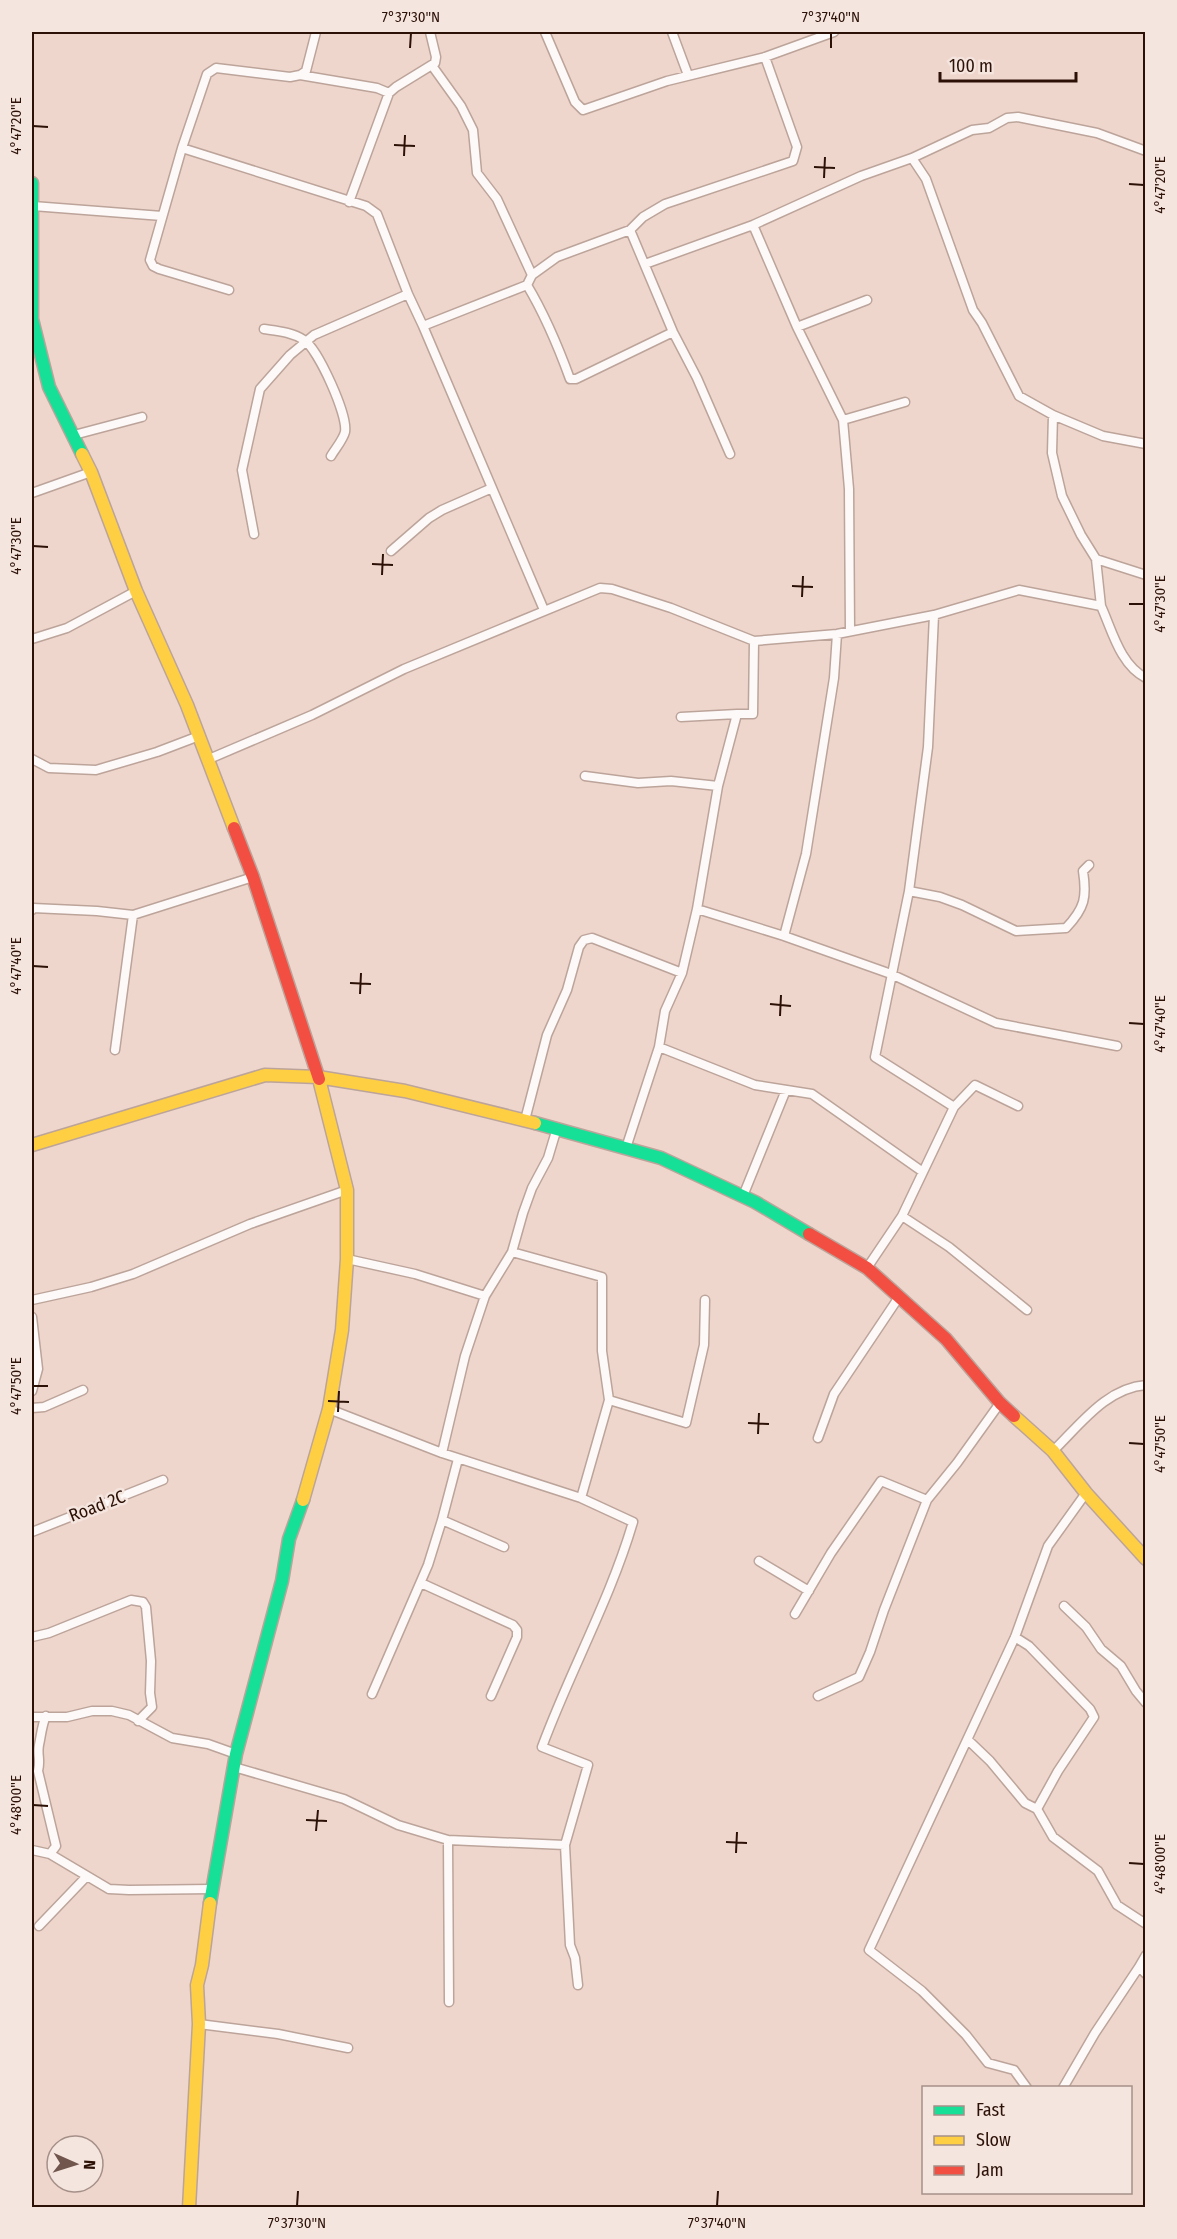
<svg xmlns="http://www.w3.org/2000/svg" width="1177" height="2239" viewBox="0 0 1177 2239" font-family="'Fira Sans Condensed',sans-serif">
	<style>
		.lines { fill: none; stroke-linecap: round; stroke-linejoin: round }
		.street-casing { stroke: #bca49a; stroke-width: 11 }
		.fast-casing { stroke: #bca49a; stroke-width: 15 }
		.slow-casing { stroke: #bca49a; stroke-width: 15 }
		.jam-casing { stroke: #bca49a; stroke-width: 15 }
		.street { stroke: #fdf9f8; stroke-width: 8 }
		.fast { stroke: #16e098; stroke-width: 12 }
		.slow { stroke: #ffcf43; stroke-width: 12 }
		.jam { stroke: #f24e42; stroke-width: 12 }
		.ticks { fill: none; stroke: #2c1106; stroke-width: 2 }
		.labels { text-anchor: middle; stroke-width: 5; stroke-linejoin: round; paint-order: stroke }
		.street-label { font-size: 18px; fill: #2c1106; stroke: #f5e5df }
		.neatline { fill: none; stroke: #2c1106; stroke-width: 2 }
		.ticks-label { font-size: 15px; text-anchor: middle; fill: #2c1106 }
	</style>
	<rect width="100%" height="100%" fill="#efd6cd"/>
	<g class="lines">
		<defs>
			<path id="street" d="M545 32 575 102 583 110 667 81 765 57 834 32
				M672 32 688 75
				M433 67 461 106 473 130 477 173 497 199 532 275
				M300 75 306 71 316 32
				M182 148 366 206 377 214 408 294 423 326 544 610
				M912 158 972 130 989 128 1007 118 1018 117 1097 133 1146 151
				M349 202 389 93 396 87 435 63 436 57 430 32
				M33 206 162 216
				M753 225 797 327 843 420 849 489 850 630
				M630 230 673 332 697 378 730 454
				M645 264 753 225 861 176 912 158 926 179 973 310 982 323 1019 396 1053 415 1103 436 1146 444
				M527 285C545 315 558 346 570 379H576L673 332
				M229 290 159 269 153 266 150 260 182 148 207 74 216 68 290 77 300 75 377 88 389 93
				M423 326 527 285 532 275 557 257 630 230 643 217 665 204 793 161 797 147 765 57
				M797 327 867 300
				M264 329C278 331 292 332 304 340 318 349 348 415 345 432 343 440 335 449 331 456
				M843 420 905 402
				M74 435 142 417
				M32 493 91 472
				M254 534 242 470 260 389 290 355 314 335 408 294
				M391 551 429 518 442 510 492 488
				M1096 559 1146 575
				M1101 606C1112 630 1120 665 1146 678
				M32 639 67 628 136 591
				M737 714H753L754 641
				M681 717 737 714 718 786
				M32 759 49 768 96 770 157 752 199 736
				M209 759 312 715 404 669 600 588 612 589 671 608 754 641 837 634 934 615 1019 590 1101 606 1096 559 1081 535 1062 496 1052 453 1053 415
				M585 776 638 783 671 781 718 786 697 909
				M909 891 928 747 934 615
				M32 910 33 908 97 911 133 915 253 877
				M784 936 806 854 834 678 837 634
				M659 1047 755 1085 812 1094 923 1172
				M115 1050 133 915
				M1018 1106 975 1085 954 1107 875 1057 909 891 940 897 962 905 1016 931 1066 928C1085 908 1087 897 1083 871L1089 865
				M525 1120 547 1035 567 990 579 947 584 940 592 938 682 973
				M626 1148 659 1047 665 1011 682 973 697 909 784 936 891 974 996 1023 1117 1046
				M743 1196 786 1090
				M902 1216 954 1107
				M512 1252 602 1277V1351L609 1400 581 1498
				M347 1259 415 1274 485 1296
				M867 1268 902 1216 949 1247 1027 1310
				M32 1300 91 1287 133 1274 250 1224 347 1190
				M32 1317 38 1369 32 1391
				M609 1400 686 1423 704 1345 705 1300
				M32 1408 44 1407 83 1390
				M329 1409 442 1453 581 1498 633 1522C610 1600 570 1671 542 1747L588 1765 565 1845 570 1945 575 1958 578 1985
				M818 1438 834 1394 899 1297
				M1053 1451C1080 1425 1106 1388 1146 1385
				M442 1453 465 1356 485 1296 512 1252 523 1213 532 1188 548 1158 557 1128
				M458 1459 442 1520 504 1547
				M32 1532 163 1480
				M759 1561 809 1591
				M421 1583 513 1625 517 1630V1637L491 1696
				M1064 1606 1086 1627 1101 1649 1121 1666 1136 1691 1146 1703
				M795 1614 831 1553 881 1481 927 1500 957 1463 1000 1403
				M32 1637 49 1633 131 1600 143 1602 146 1607 151 1661 150 1693 152 1707 138 1721
				M1015 1637 1029 1646 1090 1709 1094 1717 1058 1771 1037 1809
				M372 1694 428 1565 442 1520
				M818 1696 859 1677 870 1652 884 1610 927 1500
				M46 1716C42 1724 41 1736 39 1745 37 1755 41 1760 38 1771L56 1846 50 1854 109 1889 129 1890 212 1889
				M32 1717H67L92 1711H112L129 1715 172 1738 208 1744 236 1754
				M968 1740 990 1761 1025 1803 1037 1809 1053 1837 1098 1871 1117 1905 1146 1924
				M234 1767 344 1799 398 1825 448 1840 565 1845
				M448 1840 449 2002
				M32 1850 50 1854
				M39 1926 86 1877
				M1146 1955 1139 1967 1146 1974
				M199 2024 278 2034 348 2048
				M1027 2088 1014 2070 988 2063 966 2035 922 1991 869 1950 1015 1637 1048 1546 1086 1493
				M1063 2088 1095 2033 1139 1967"/>
			<path id="fast" d="M32 183V319L49 387 82 454
				M535 1123 661 1158 755 1202 809 1234
				M210 1903 236 1754 282 1581 289 1539 303 1500"/>
			<path id="slow" d="M82 454 91 472 136 591 187 705 234 828
				M32 1145 265 1075 318 1077 405 1091 535 1123
				M1014 1416 1053 1451 1086 1493 1146 1559
				M303 1500 329 1409 342 1330 347 1259V1190L319 1079
				M189 2208 199 2024 197 1985 202 1965 210 1903"/>
			<path id="jam" d="M234 828 253 877 319 1079
				M809 1234 867 1268 946 1339 1000 1403 1014 1416"/>
		</defs>
		<!-- street casing -->
		<use href="#street" class="street-casing"/>
		<!-- fast casing -->
		<use href="#fast" class="fast-casing"/>
		<!-- slow casing -->
		<use href="#slow" class="slow-casing"/>
		<!-- jam casing -->
		<use href="#jam" class="jam-casing"/>
		<!-- street -->
		<use href="#street" class="street"/>
		<!-- fast -->
		<use href="#fast" class="fast"/>
		<!-- slow -->
		<use href="#slow" class="slow"/>
		<!-- jam -->
		<use href="#jam" class="jam"/>
	</g>
	<!-- ticks -->
	<path class="ticks" d="M410 48 411 33M831 48V33M33 126 48 127M394 145 415 146M404 156 405 135M814 167 835 168M824 178 825 157M1129 184 1144 185M33 546 48 547M372 564 393 565M382 575 383 554M792 586 813 587M802 597 803 576M1129 604H1144M33 966 48 967M350 983 371 984M360 994 361 973M770 1004 791 1006M780 1016 781 995M1129 1023 1144 1024M33 1386H48M328 1401 349 1402M338 1412 339 1391M748 1423 769 1424M758 1434 759 1413M1129 1443 1144 1444M33 1805 48 1806M306 1820 327 1821M316 1831 318 1810M726 1842 747 1843M736 1853 737 1832M1129 1863 1144 1864M297 2206 298 2191M717 2206 718 2191"/>
	<g class="labels">
		<!-- street labels -->
		<g class="street-label">
			<text transform="translate(97 1506) rotate(-21)" y="6">Road 2C</text>
		</g>
	</g>
	<!-- border -->
	<rect width="1177" height="2239" fill="none" stroke="#f5e5df" stroke-width="66"/>
	<!-- legend -->
	<rect x="922" y="2086" width="210" height="108" fill="#f5e5df" stroke="#a59088" stroke-width="1.5"/>
	<rect x="934" y="2106" width="30" height="9" fill="#16e098" stroke="#a59088" stroke-width="1.5"/>
	<text x="976" y="2116" font-size="18" fill="#2c1106">Fast</text>
	<rect x="934" y="2136" width="30" height="9" fill="#ffcf43" stroke="#a59088" stroke-width="1.5"/>
	<text x="976" y="2146" font-size="18" fill="#2c1106">Slow</text>
	<rect x="934" y="2166" width="30" height="9" fill="#f24e42" stroke="#a59088" stroke-width="1.5"/>
	<text x="976" y="2176" font-size="18" fill="#2c1106">Jam</text>
	<!-- north arrow -->
	<g transform="translate(75 2164) rotate(93)"><circle r="28" fill="#f5e5df" stroke="#a59088" stroke-width="1.5"/>
	<path d="M0-4.5L10 22L0 15L-10 22Z" fill="#70564c"/>
	<text y="-9" font-size="16" font-weight="bold" text-anchor="middle" fill="#2c1106">N</text>
	</g>
	<!-- scale -->
	<path d="M940 72v9h136v-9" fill="none" stroke="#2c1106" stroke-width="3"/>
	<text x="949" y="72" font-size="18" fill="#2c1106" stroke="#f5e5df" stroke-width="4.5" paint-order="stroke">100 m</text>
	<rect x="33" y="33" width="1111" height="2173" class="neatline"/>
	<g class="ticks-label">
		<text x="411" y="22">7°37'30"N</text>
		<text x="831" y="22">7°37'40"N</text>
		<text transform="translate(16 126) rotate(-90)" y="5">4°47'20"E</text>
		<text transform="translate(1160 185) rotate(-90)" y="5">4°47'20"E</text>
		<text transform="translate(16 546) rotate(-90)" y="5">4°47'30"E</text>
		<text transform="translate(1160 604) rotate(-90)" y="5">4°47'30"E</text>
		<text transform="translate(16 966) rotate(-90)" y="5">4°47'40"E</text>
		<text transform="translate(1160 1024) rotate(-90)" y="5">4°47'40"E</text>
		<text transform="translate(16 1386) rotate(-90)" y="5">4°47'50"E</text>
		<text transform="translate(1160 1444) rotate(-90)" y="5">4°47'50"E</text>
		<text transform="translate(16 1805) rotate(-90)" y="5">4°48'00"E</text>
		<text transform="translate(1160 1864) rotate(-90)" y="5">4°48'00"E</text>
		<text x="297" y="2228">7°37'30"N</text>
		<text x="717" y="2228">7°37'40"N</text>
	</g>
</svg>
